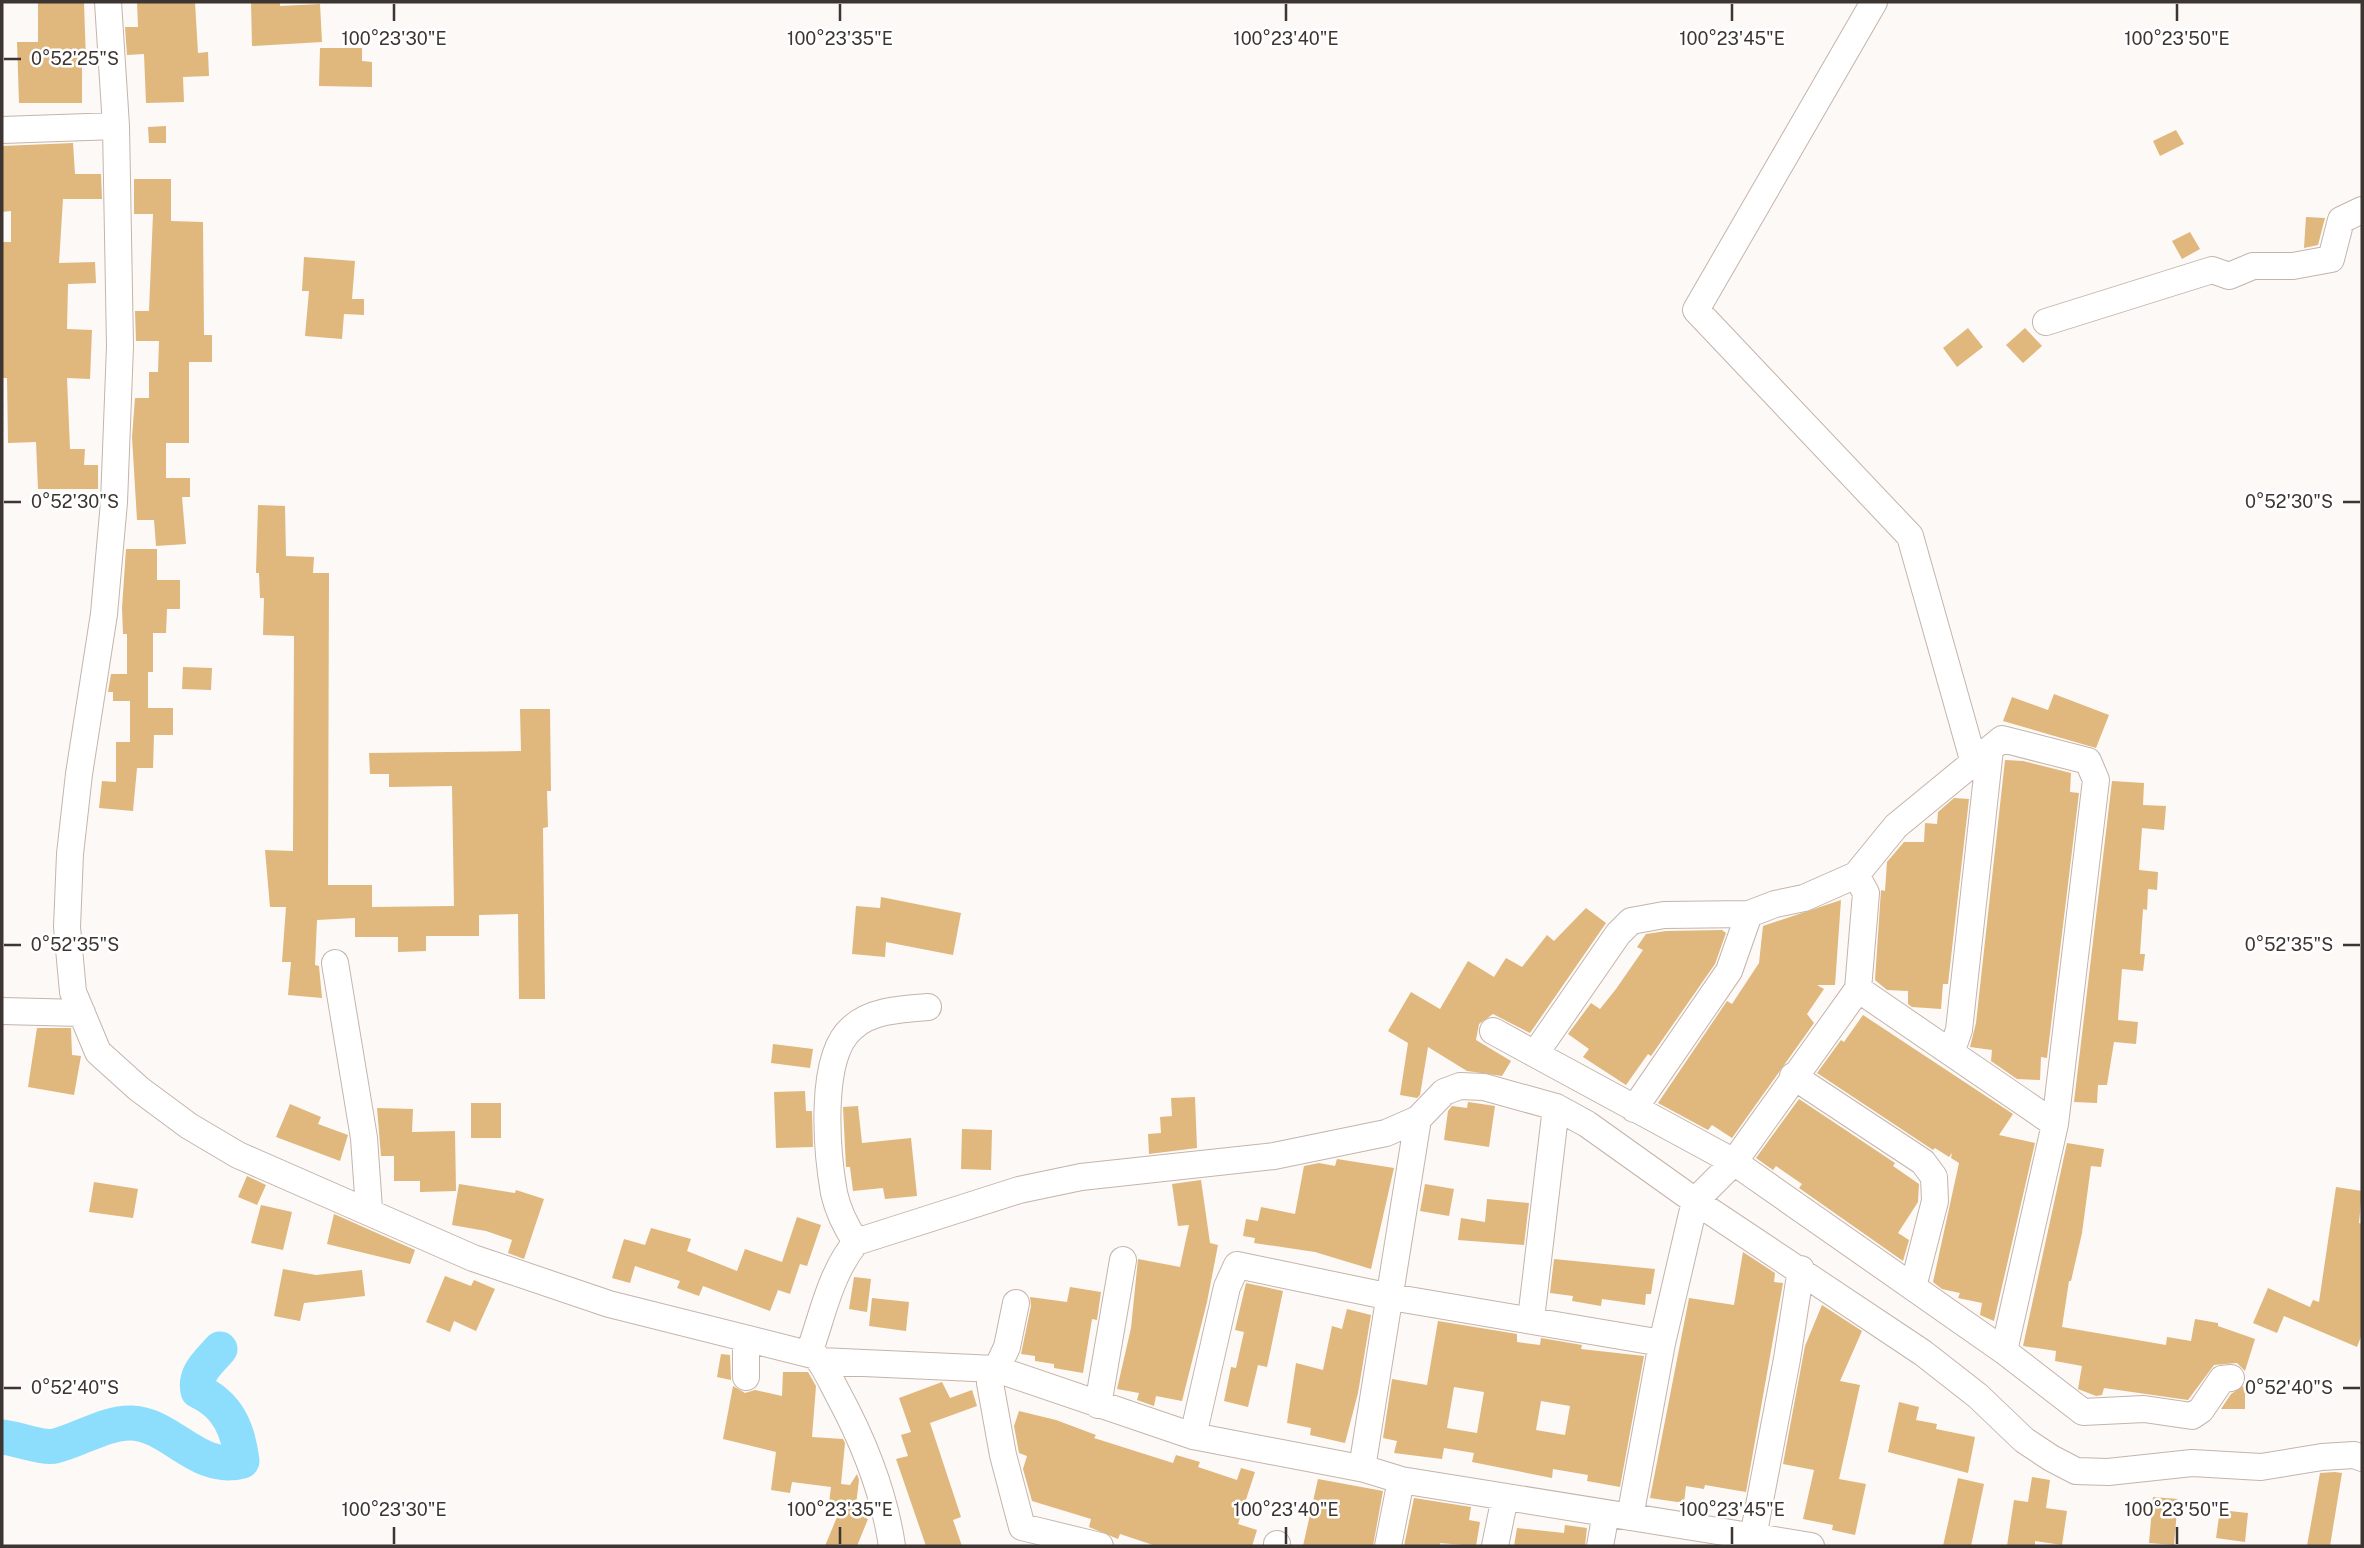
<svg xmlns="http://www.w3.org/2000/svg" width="2364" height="1548" viewBox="0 0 2364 1548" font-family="'Public Sans',sans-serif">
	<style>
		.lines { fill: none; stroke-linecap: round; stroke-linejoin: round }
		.river { stroke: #8cdefc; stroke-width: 35 }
		.building { fill: #e0b77c; fill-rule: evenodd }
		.minor-casing { stroke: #c5b4aa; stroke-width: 28 }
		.minor { stroke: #fff; stroke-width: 26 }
		.ticks { fill: none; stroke: #3c3531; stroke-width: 2.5 }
		.ticks-label { font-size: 18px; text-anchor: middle; fill: #3c3531; stroke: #fff; stroke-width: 5; stroke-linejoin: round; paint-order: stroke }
	</style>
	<rect width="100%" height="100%" fill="#fcf9f7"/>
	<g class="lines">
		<!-- river -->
		<path class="river" d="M2 1437C15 1438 44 1449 55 1446 80 1440 106 1422 132 1423 172 1425 198 1473 242 1461 238 1429 228 1405 198 1391 194 1373 209 1362 220 1349"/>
	</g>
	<!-- building -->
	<path class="building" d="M38 2H84L86 62H82V103H19L17 42H38Z
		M137 2H195L198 53 208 52 209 76 183 77 184 102 146 103 144 54 127 55 125 27H138Z
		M251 2H280V6L320 4 322 42 252 46Z
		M320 48H362V61L372 62V87L319 86Z
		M166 126V143H149L148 127Z
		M2176 130 2184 144 2160 156 2153 141Z
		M73 143 75 174H101L102 199H63L59 263 95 262 96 283 68 284 67 329 92 330 90 379 67 378 70 449H85L84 465H98V489H38L36 442 8 443 7 378H2V242H11V211L2 212V146Z
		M134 179H171V221L203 222 204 335H212V362H189V443H166V478H190V497H182L186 544 156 546 154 520H137L132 437 135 398H149V372H158L159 341H136L135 311H149L153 214H134Z
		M2306 217 2325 218 2318 245 2304 248Z
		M2190 232 2200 249 2182 259 2172 241Z
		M304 257 355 261 352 299H364V315L344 314 342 339 305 336 309 291H302Z
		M1968 328 1983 347 1957 367 1943 348Z
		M2025 328 2042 346 2023 363 2006 345Z
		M258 505 285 506 286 556 314 557 313 573H329L328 885H372V907L454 906 452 786 389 787V774H370L369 753 521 751 520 709H550L551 791H547L548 827 543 828 545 999H519L518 914 479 915V936H426V951L398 952V937H355V918L317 920 315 965 319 966 322 998 288 995 291 962H282L286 907H270L265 850 293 851 294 636 263 635 264 598H260L259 573H256Z
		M126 549H157V580H180V609H167L166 633H153V672H148V708H173V735H154L153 768H137L133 811 99 808 102 781 116 782V742H130V701H113V692H108L111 674H127V634H123L122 608Z
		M183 667 212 668 211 690 182 689Z
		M2054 694 2109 715 2096 748 2003 721 2012 697 2048 710Z
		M2005 760 2023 761 2071 773 2070 792 2079 793 2047 1058 2041 1057 2040 1080 2017 1079 1991 1061 1992 1050 1970 1047 1976 1023Z
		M2112 781 2144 783 2143 805 2166 806 2164 830 2142 828 2139 870 2158 872 2157 890 2148 889 2147 910 2143 909 2140 954H2145L2143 971 2122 969 2118 1020 2138 1022 2136 1044 2114 1042 2107 1085H2098L2097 1103 2074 1102Z
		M1954 798 1969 799 1948 984H1943L1941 1009 1912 1007 1908 1004V991L1887 990 1875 980 1881 890 1885 891 1887 862 1904 842H1924L1925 823 1937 824 1938 812Z
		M881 897 961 913 953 955 886 942 885 957 852 954 856 906 880 908Z
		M1841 900 1835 985H1817L1824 989 1807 1014 1814 1023 1732 1138 1712 1125 1708 1130 1658 1103 1727 1001 1732 1004 1759 963 1763 926Z
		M1586 908 1606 923 1530 1033 1493 1014 1479 1024 1476 1040 1511 1061 1502 1076 1467 1071 1428 1047 1420 1095 1417 1098 1400 1095 1408 1043 1388 1031 1411 992 1440 1009 1468 961 1494 977 1506 958 1522 967 1547 935 1554 941Z
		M1722 930 1726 933 1715 964 1651 1056 1648 1054 1626 1085 1583 1057 1589 1049 1568 1034 1591 1003 1600 1009 1616 989 1643 950 1637 947 1646 934 1666 931Z
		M1863 1015 2013 1114 1999 1135 2035 1143 1994 1321 1980 1315 1982 1303 1958 1298 1960 1293 1942 1289 1933 1282 1959 1163 1951 1158 1952 1153 1949 1157 1935 1148 1933 1150 1817 1073 1841 1040 1844 1042Z
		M37 1028H71L72 1055 81 1056 74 1095 28 1087Z
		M773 1044 813 1049 810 1068 771 1063Z
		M805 1091 806 1111H812L813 1147 776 1148 774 1092Z
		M1195 1097 1197 1148 1149 1154 1148 1134 1161 1133 1160 1117 1172 1116 1171 1098Z
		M1799 1099 1895 1163 1893 1166 1919 1184 1918 1202 1898 1233 1909 1240 1903 1261 1799 1188 1802 1184 1776 1166 1773 1170 1756 1158Z
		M1468 1102 1495 1106 1489 1147 1444 1140 1448 1111 1452 1106 1467 1108Z
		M471 1103H501V1138H471Z
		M290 1104 321 1117 318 1124 348 1135 340 1161 276 1137Z
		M858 1106 862 1143 911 1138 917 1196 885 1199 883 1188 853 1191 850 1167H846L843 1107Z
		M377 1108 413 1109 412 1132 455 1131 456 1191 420 1192V1181H394V1156H381Z
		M962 1129 992 1130 991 1170 961 1169Z
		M2067 1143 2104 1149 2101 1167 2091 1166 2082 1233 2071 1281H2069L2062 1327 2166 1345 2167 1337 2191 1341 2195 1319 2218 1323V1326L2255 1339 2245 1371 2237 1363 2214 1365 2188 1400 2104 1388 2102 1395 2096 1396 2078 1389 2082 1366 2055 1361 2056 1351 2023 1346Z
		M1337 1159 1394 1168 1371 1269 1315 1252 1254 1243 1255 1238 1243 1236 1246 1219 1258 1221 1261 1207 1295 1214 1304 1166 1319 1163 1335 1166Z
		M247 1176 266 1185 257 1205 238 1197Z
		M1201 1180 1210 1243 1218 1245 1207 1302 1182 1401 1156 1396 1154 1406 1137 1400 1139 1393 1117 1389 1131 1328 1138 1259 1180 1267 1189 1225 1178 1226 1172 1184Z
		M94 1182 138 1189 133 1218 89 1212Z
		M459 1184 515 1193 516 1190 544 1199 524 1259 508 1253 512 1240 486 1231 452 1225Z
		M1425 1184 1454 1189 1449 1216 1420 1211Z
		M2336 1187 2362 1191 2359 1223 2362 1224V1334L2357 1347 2284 1316 2277 1333 2253 1323 2268 1288 2310 1307 2313 1300 2319 1302Z
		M1487 1199 1529 1203 1524 1245 1458 1240 1461 1218 1485 1222Z
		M261 1205 292 1212 283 1250 251 1243Z
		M334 1214 415 1250 410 1264 327 1244Z
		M797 1217 821 1225 807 1266 800 1264 790 1294 778 1290 770 1311 703 1286 699 1296 677 1288 680 1281 635 1266 630 1283 612 1278 624 1239 645 1245 651 1228 691 1239 687 1251 737 1271 745 1249 782 1262Z
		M1743 1252 1775 1273 1774 1282 1783 1283 1746 1492 1705 1485 1704 1489 1686 1486 1684 1503 1650 1498 1689 1298 1734 1305Z
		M1554 1259 1655 1269 1651 1294H1646L1645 1305 1602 1299 1601 1306 1572 1301 1573 1296 1550 1293Z
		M283 1269 316 1275 362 1270 365 1296 304 1303 300 1321 274 1316Z
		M445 1276 471 1286 474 1280 495 1289 476 1331 454 1321 450 1332 426 1322Z
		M854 1277 871 1279 867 1312 849 1309Z
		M1246 1283 1283 1291 1267 1367 1258 1365 1248 1407 1224 1401 1231 1367 1236 1368 1244 1332 1235 1330Z
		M1070 1287 1101 1292 1097 1320 1092 1319 1083 1373 1054 1368V1364L1035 1361V1356L1021 1354 1031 1306 1030 1297 1067 1302Z
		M872 1298 909 1302 906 1331 869 1326Z
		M1822 1305 1862 1331 1840 1381 1860 1385 1839 1479 1866 1484 1855 1535 1832 1530 1833 1525 1803 1519 1814 1470 1783 1464 1805 1346Z
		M1347 1309 1371 1315 1358 1393 1345 1443 1310 1435 1311 1428 1287 1423 1296 1363 1323 1370 1332 1326 1342 1329Z
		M1438 1321 1517 1334V1342L1540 1345 1541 1338 1582 1345 1581 1349 1644 1356 1620 1487 1587 1481 1588 1475 1553 1469 1552 1478 1472 1462 1474 1453 1444 1448 1442 1459 1394 1453 1397 1441 1383 1438 1392 1379 1427 1385ZM1454 1387 1484 1392 1477 1433 1447 1428ZM1541 1401 1570 1406 1565 1435 1536 1430Z
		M721 1354 730 1355 731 1380 717 1377Z
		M783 1372H808L816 1386 812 1437 843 1439 845 1443 841 1484 850 1485 857 1474 859 1480 855 1513 868 1519 857 1546H825L842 1505 829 1503 831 1487 792 1482 790 1493 771 1490 776 1452 723 1439 733 1386 745 1393 755 1390 782 1396Z
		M942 1382 950 1398 972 1390 977 1406 930 1423 961 1517 953 1520 962 1546H926L896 1459 908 1456 901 1435 911 1432 899 1398Z
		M2245 1385V1409H2221L2231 1394Z
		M1899 1402 1919 1407 1916 1420 1937 1424 1936 1429 1975 1437 1968 1473 1888 1452Z
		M1019 1411 1056 1420 1096 1435 1094 1438 1173 1463 1176 1455 1200 1462 1198 1467 1237 1480 1241 1468 1255 1472 1238 1524 1257 1530 1252 1546H1156L1120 1534 1118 1539 1089 1527 1091 1519 1032 1501 1023 1469 1027 1456 1019 1453 1014 1426Z
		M2335 1472 2342 1473 2330 1546H2307L2320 1473Z
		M2032 1477 2050 1480 2046 1508 2067 1511 2062 1545 2035 1541V1546H2007L2014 1500 2028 1502Z
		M1958 1478 1984 1484 1971 1546H1943Z
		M1318 1479 1383 1491 1373 1546H1303Z
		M2153 1497 2178 1499 2174 1545 2149 1543Z
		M1414 1498 1471 1507 1469 1520 1480 1522 1476 1546 1440 1543V1546H1404Z
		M2220 1510 2248 1513 2245 1542 2216 1538Z
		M1565 1525 1587 1528 1585 1546H1514L1517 1528 1564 1533Z"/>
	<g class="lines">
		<defs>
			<path id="minor" d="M108 2 116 126 120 346 114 502 104 614 79 774 70 854 67 927 73 992 98 1052 139 1089 189 1126 238 1155 473 1258 609 1304 816 1356C825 1367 831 1381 838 1394 864 1442 884 1492 892 1546
				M1874 2 1696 310 1910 536 1974 763
				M2 130 116 126
				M2046 322 2212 270 2229 276 2253 266H2293L2331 259 2341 220 2362 210
				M335 963 364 1138 369 1209
				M1858 989 2055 1124
				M2 1011 82 1013
				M1493 1031 1535 1054
				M1952 1050 1959 1030 1990 749
				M1793 1076 1923 1162 1934 1177 1935 1201 1913 1287
				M1634 1109 1729 971 1749 914
				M856 1242C846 1227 838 1211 834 1193 827 1153 818 1057 852 1028 871 1010 903 1009 928 1007
				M1016 1303 1007 1347 990 1383 1003 1455 1022 1527 1100 1546
				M1531 1319 1556 1107
				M746 1340V1377
				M2004 1351 2055 1124 2096 780 2088 761 2002 739 1896 826 1856 875 1804 898 1775 904 1749 914 1664 915 1631 921 1618 934 1535 1054 1734 1162 2004 1351 2083 1412 2144 1409 2192 1416 2201 1410 2222 1379 2231 1378
				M809 1353C823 1314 830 1274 856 1242L1019 1190 1081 1177 1274 1156 1386 1133 1418 1119
				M820 1361 996 1369 1193 1436 1365 1469
				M1098 1405 1123 1260
				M1193 1436 1227 1287 1237 1265 1391 1297 1662 1343
				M1630 1517 1662 1343 1695 1201 1734 1162 1858 989 1866 893 1856 875
				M1753 1537 1787 1359 1801 1269
				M1277 1546V1544
				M1388 1546 1401 1480
				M1495 1546 1505 1497
				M1600 1546 1606 1513
				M1811 1546 1401 1480 1365 1469 1363 1462 1418 1119 1444 1092 1460 1086 1484 1087 1556 1107 1587 1124 1695 1201 1923 1353 1978 1396 2024 1440 2051 1458 2076 1471 2108 1472 2192 1463 2261 1467 2322 1457 2354 1455 2362 1458"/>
		</defs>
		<!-- minor casing -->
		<use href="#minor" class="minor-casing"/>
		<!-- minor -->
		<use href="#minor" class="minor"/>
	</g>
	<!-- ticks -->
	<path class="ticks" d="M394 4V21M840 4V21M1286 4V21M1732 4V21M2177 4V21M4 59H21M4 502H21M2343 502H2360M4 945H21M2343 945H2360M4 1388H21M2343 1388H2360M394 1527V1544M840 1527V1544M1286 1527V1544M1732 1527V1544M2177 1527V1544"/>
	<g class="ticks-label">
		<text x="394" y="45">100°23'30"E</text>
		<text x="840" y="45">100°23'35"E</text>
		<text x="1286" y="45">100°23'40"E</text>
		<text x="1732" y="45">100°23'45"E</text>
		<text x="2177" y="45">100°23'50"E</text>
		<text x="75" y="65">0°52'25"S</text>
		<text x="75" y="508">0°52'30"S</text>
		<text x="2289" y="508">0°52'30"S</text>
		<text x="75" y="951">0°52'35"S</text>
		<text x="2289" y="951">0°52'35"S</text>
		<text x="75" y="1394">0°52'40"S</text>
		<text x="2289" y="1394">0°52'40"S</text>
		<text x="394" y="1516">100°23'30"E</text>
		<text x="840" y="1516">100°23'35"E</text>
		<text x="1286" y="1516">100°23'40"E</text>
		<text x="1732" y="1516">100°23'45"E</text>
		<text x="2177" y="1516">100°23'50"E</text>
	</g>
	<!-- border -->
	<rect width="2364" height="1548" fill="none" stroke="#3c3531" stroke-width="7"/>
</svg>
